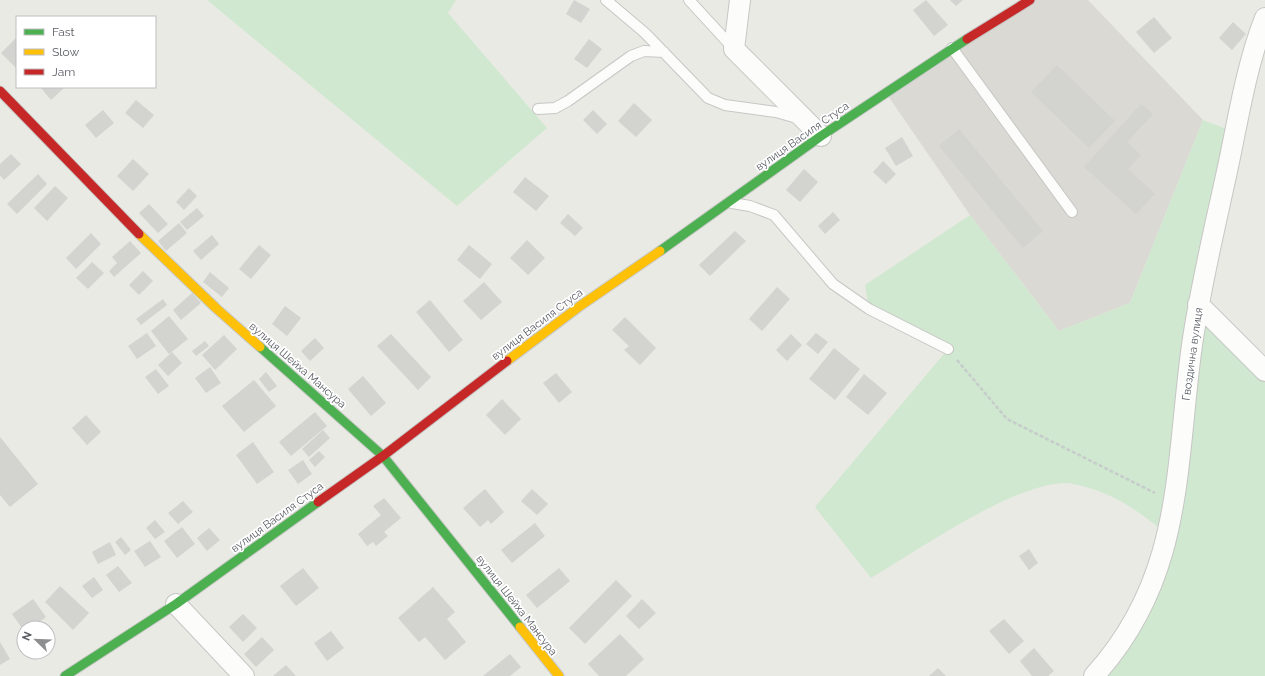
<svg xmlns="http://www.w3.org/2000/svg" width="1265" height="676" viewBox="0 0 1265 676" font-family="Raleway,sans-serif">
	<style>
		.industrial { fill: #dad9d3 }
		.green { fill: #d0e8d0 }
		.building { fill: #d3d3cf }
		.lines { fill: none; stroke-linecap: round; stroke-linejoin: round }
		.lane-casing { stroke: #c6c6c5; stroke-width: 12 }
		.street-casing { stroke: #c6c6c5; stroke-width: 22 }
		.fast-casing { stroke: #c6c7c6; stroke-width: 11 }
		.slow-casing { stroke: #c6c7c6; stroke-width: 11 }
		.jam-casing { stroke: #c6c7c6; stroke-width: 11 }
		.path { stroke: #c6ccca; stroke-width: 2.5; stroke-dasharray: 4 2; stroke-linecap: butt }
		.lane { stroke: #fcfcfb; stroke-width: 10 }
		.street { stroke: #fcfcfb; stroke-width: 20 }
		.fast { stroke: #4caf50; stroke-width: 9 }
		.slow { stroke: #ffc107; stroke-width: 9 }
		.jam { stroke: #c62828; stroke-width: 9 }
		.labels { text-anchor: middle; stroke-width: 3.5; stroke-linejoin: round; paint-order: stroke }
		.street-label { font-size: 11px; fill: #595c63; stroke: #fff }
	</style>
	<rect width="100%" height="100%" fill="#eaeae4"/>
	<!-- industrial -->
	<path class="industrial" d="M1030 0H1088L1203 120 1130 303 1059 331 970 215 886 93Z"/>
	<!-- green -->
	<path class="green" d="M207 0H456L448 13 547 128 457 206Z
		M1203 120 1235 132 1198 304 1265 371V676H1096L1168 535C1139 512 1118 495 1082 486 1077 485 1071 483 1067 483 1015 482 917 551 871 578L815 507 948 349 869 309 865 285 970 215 1059 331 1130 303Z"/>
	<!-- building -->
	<path class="building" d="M574 0 590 9 581 23 566 14Z
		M926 0 948 25 934 36 913 10Z
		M950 0H963L956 6Z
		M1154 17 1172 38 1154 53 1136 32Z
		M1233 22 1246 34 1232 50 1219 38Z
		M17 37V69L1 53Z
		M589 39 602 49 587 68 574 59Z
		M1057 65 1115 121 1089 148 1031 92Z
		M43 87H65L51 100 41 88Z
		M136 100 154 115 143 128 125 113Z
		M634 103 652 120 636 137 618 121Z
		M1141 104 1153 114 1127 142 1141 155 1128 169 1155 194 1136 214 1084 167Z
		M103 110 114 123 96 138 85 125Z
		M593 110 607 124 597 134 583 120Z
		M959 129 1043 231 1023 248 939 146Z
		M902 137 913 156 896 166 885 148Z
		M11 154 21 164 4 180 0 175V164Z
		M133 159 149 174 133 191 117 176Z
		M883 161 896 174 886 184 873 172Z
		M804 169 818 182 800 202 786 190Z
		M38 174 47 184 17 214 7 204Z
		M525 177 549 196 536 211 513 192Z
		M55 186 68 198 47 221 34 208Z
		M189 188 197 196 184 210 176 202Z
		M149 204 168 224 158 233 139 213Z
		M197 208 204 216 187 230 180 222Z
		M833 212 840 220 825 234 818 226Z
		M568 214 583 228 575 236 560 223Z
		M179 223 187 233 166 251 158 241Z
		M735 231 746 241 710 276 699 265Z
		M91 233 101 244 76 269 66 258Z
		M212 235 219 244 201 260 193 251Z
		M527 240 545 258 528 275 510 258Z
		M130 241 141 253 114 277 109 271 117 263 112 257Z
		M259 245 271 255 251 279 239 269Z
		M469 245 492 264 480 279 457 260Z
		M92 262 104 273 88 289 76 278Z
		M143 271 153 281 139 295 129 285Z
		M210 272 229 288 222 297 203 282Z
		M484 282 502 302 481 320 463 301Z
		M777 287 790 299 762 331 749 319Z
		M192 293 201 303 181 320 173 310Z
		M163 299 167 305 141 325 136 319Z
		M430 300 463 340 449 352 416 312Z
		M285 306 301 318 287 336 272 324Z
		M169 316 188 339 169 354 151 331Z
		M625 317 656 348 640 365 624 350 629 346 612 330Z
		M147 333 156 346 137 359 128 346Z
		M816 333 828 342 818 354 806 344Z
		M391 334 431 377 418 390 377 346Z
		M791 334 802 345 787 361 776 350Z
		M224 335 237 349 215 370 202 355Z
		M315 338 324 348 310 361 301 351Z
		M205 341 209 346 196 356 192 351Z
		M834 348 860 369 835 400 809 379Z
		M172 352 182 363 168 376 158 365Z
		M210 367 221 383 206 393 195 378Z
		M156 369 169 386 158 394 145 377Z
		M266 372 277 386 269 392 259 379Z
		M556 373 572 392 559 403 543 383Z
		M864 374 887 393 868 415 846 397Z
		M363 376 386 403 371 416 348 389Z
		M254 380 276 406 244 432 222 406Z
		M502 399 521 419 505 435 486 415Z
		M315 412 327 426 291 456 279 442Z
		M86 415 101 432 87 445 72 428Z
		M323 430 330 438 309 457 302 449Z
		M0 437 38 484 10 507 0 495Z
		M253 442 274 472 257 484 236 455Z
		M319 451 325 457 315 467 309 460Z
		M303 460 312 474 298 484 288 470Z
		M485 489 504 512 491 524 488 520 480 527 463 508Z
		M532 489 548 504 537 515 521 501Z
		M384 498 401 518 384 532 388 536 376 546 373 542 367 546 358 534 381 515 373 506Z
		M183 501 193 512 178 524 168 513Z
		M155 520 165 532 155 539 146 528Z
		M535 523 545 536 512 563 501 550Z
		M182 527 195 544 177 558 164 541Z
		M209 528 220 540 207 551 197 538Z
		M121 537 131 550 125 555 115 542Z
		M150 541 161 557 145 567 134 551Z
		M110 542 116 555 98 564 92 552Z
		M1029 549 1038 563 1029 570 1019 556Z
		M118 566 132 583 119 592 106 575Z
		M303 568 319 588 296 606 280 586Z
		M559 568 570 581 537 608 526 595Z
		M94 577 103 590 92 598 82 586Z
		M616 580 632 596 585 644 569 628Z
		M60 586 89 613 73 630 45 602Z
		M433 587 455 612 447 619 466 642 445 660 425 637 419 642 398 618Z
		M33 599 46 617 32 628H24V631L12 614Z
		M642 599 656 613 639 629 626 616Z
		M243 614 257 628 243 642 229 627Z
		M1004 619 1024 641 1009 654 989 631Z
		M331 631 344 648 327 661 314 643Z
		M620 634 644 659 626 676H599L588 664Z
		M262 637 274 650 256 667 244 654Z
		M0 642 10 659 0 665Z
		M1034 648 1054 671 1048 676H1032L1020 661Z
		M510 654 521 667 510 676H483Z
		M286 665 296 676H273Z
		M938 668 946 676H929Z"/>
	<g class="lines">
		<defs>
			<path id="lane" d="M606 0 645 33 708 98 725 105 776 112 797 118
				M689 0 734 49
				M952 48 1072 212
				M538 109 555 108 568 101 631 56 644 51 664 52
				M732 203 750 206 774 215 833 284 869 309 948 349"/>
			<path id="street" d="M740 0 734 49 821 136
				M1198 304 1265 371
				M176 604 244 676
				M1094 676C1184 577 1175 468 1192 345 1201 283 1216 223 1229 162 1239 114 1247 64 1265 18"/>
			<path id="fast" d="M660 251 821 136 967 39
				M260 347 383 456 520 627
				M65 676 176 604 318 502"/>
			<path id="slow" d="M139 234 217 309 260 347
				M507 361 580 306 660 251
				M520 627 559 676"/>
			<path id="jam" d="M967 39 1030 0
				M0 91 139 234
				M318 502 383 456 507 361"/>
		</defs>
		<!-- lane casing -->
		<use href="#lane" class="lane-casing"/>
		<!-- street casing -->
		<use href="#street" class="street-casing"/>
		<!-- fast casing -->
		<use href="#fast" class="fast-casing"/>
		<!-- slow casing -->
		<use href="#slow" class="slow-casing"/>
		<!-- jam casing -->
		<use href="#jam" class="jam-casing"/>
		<!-- path -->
		<path class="path" d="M957 360 1007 419 1155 493"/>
		<!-- lane -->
		<use href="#lane" class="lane"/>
		<!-- street -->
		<use href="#street" class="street"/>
		<!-- fast -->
		<use href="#fast" class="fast"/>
		<!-- slow -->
		<use href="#slow" class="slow"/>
		<!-- jam -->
		<use href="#jam" class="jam"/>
	</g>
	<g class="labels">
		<!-- street labels -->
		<g class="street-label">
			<text transform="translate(802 136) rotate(-35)" y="4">вулиця Василя Стуса</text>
			<text transform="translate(537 324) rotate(-37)" y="4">вулиця Василя Стуса</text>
			<text transform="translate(1192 354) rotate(-82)" y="4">Гвоздична вулиця</text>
			<text transform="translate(298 365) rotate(41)" y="4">вулиця Шейха Мансура</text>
			<text transform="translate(277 517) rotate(-36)" y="4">вулиця Василя Стуса</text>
			<text transform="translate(517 605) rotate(52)" y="4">вулиця Шейха Мансура</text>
		</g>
	</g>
	<!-- legend -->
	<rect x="16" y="16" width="140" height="72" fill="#ffffff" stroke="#bdbec1"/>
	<rect x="24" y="29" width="20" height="6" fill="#4caf50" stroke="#bdbec1"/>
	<text x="52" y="36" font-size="12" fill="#595c63">Fast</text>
	<rect x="24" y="49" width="20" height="6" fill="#ffc107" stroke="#bdbec1"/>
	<text x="52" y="56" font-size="12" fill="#595c63">Slow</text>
	<rect x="24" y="69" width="20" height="6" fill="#c62828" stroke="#bdbec1"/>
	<text x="52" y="76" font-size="12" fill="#595c63">Jam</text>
	<!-- north arrow -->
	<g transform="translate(36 640) rotate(293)"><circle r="19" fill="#ffffff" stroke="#bdbec1"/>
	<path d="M0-3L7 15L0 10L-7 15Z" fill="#8c8e90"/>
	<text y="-6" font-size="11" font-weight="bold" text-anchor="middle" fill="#595c63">N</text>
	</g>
</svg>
